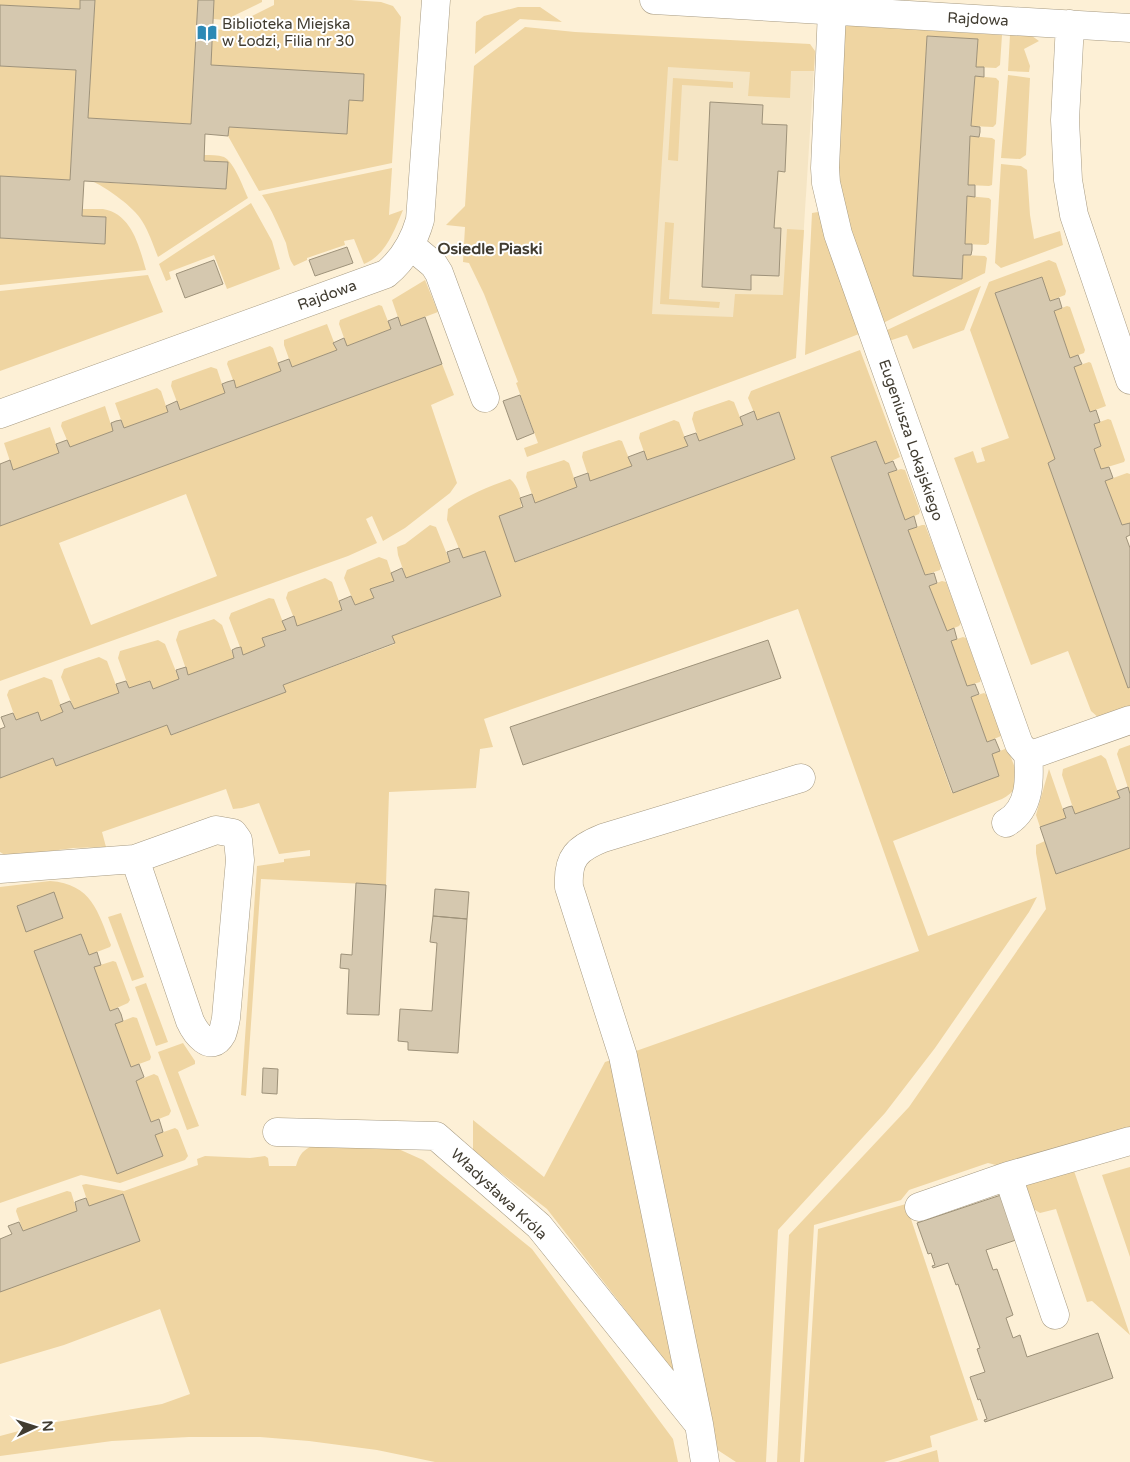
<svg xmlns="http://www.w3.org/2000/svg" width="1130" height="1462" viewBox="0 0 1130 1462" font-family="'Varela Round',sans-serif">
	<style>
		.built { fill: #f5e5c4 }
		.green { fill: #efd5a2; fill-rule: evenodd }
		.building { fill: #d5c8af; stroke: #9e927a }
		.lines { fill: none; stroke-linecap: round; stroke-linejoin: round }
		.minor-casing { stroke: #a79b83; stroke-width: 29 }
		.minor { stroke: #fff; stroke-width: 28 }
		.labels { text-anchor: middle; stroke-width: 4; stroke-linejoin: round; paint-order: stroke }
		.street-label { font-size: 15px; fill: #413c31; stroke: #fff }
		.poi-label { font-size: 15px; fill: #413c31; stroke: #fff; text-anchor: start }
		.neighbourhood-label { font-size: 16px; font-weight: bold; fill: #413c31; stroke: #fff }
	</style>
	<rect width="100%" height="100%" fill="#fdf0d6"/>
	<!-- built -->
	<path class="built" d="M516 42 815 51 797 338 545 429Z"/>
	<!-- green -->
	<path class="green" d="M0 0H80V9L0 5Z
		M95 0H198L191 124 88 118Z
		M214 0H262V2L225 20 213 19Z
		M274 0H351L381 2 393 6 401 17 392 163 259 191 228 136 229 127 347 134 349 100 211 65 213 29 224 30 274 5Z
		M518 7H540L562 22 520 19 475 54 476 22 484 16Z
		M842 25 1002 35 1000 65 996 68 976 67 978 39 927 36 913 276 961 278 963 255 985 256 987 258 985 273 883 323 838 193Z
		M525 27 575 32 810 44 815 51 814 71H791L790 98 748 96 750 72 668 67 652 314 733 317 735 294 783 295 787 229 804 230 796 358 527 457 524 448 538 443 516 383 518 382 484 294 469 263 463 262 465 227 446 225 465 206 474 66Z
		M1010 35 1032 36 1039 41 1024 49 1030 66 1029 72 1008 71Z
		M0 66 76 70 70 180 0 176Z
		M1008 75 1030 78 1026 155 1020 159 1001 158Z
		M975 76 996 78 999 81 996 124 993 127 971 126Z
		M673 78 733 82V88L682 85 678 161 668 160Z
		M970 136 992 138 995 140 992 185 989 186 968 185Z
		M204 155C210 155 218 155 224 157 234 162 243 187 248 198L158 257C153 245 149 232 142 221 134 207 108 189 94 182L225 189 228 162 204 161Z
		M1001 164 1021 166 1027 170 1030 215 1034 239 1060 231 1063 245 1001 268 995 263Z
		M392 168 389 215 403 210C394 231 386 255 364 264L354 239 344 241 345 245 307 258V260L294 266C289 260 288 251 286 243 279 227 272 210 262 195Z
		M967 196 989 198 991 200 989 243 986 245 965 244Z
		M251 203 272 241 280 269 227 289 214 255 169 272 171 279 166 281 159 264Z
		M83 209C89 209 96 209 103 209 132 214 139 246 146 270L0 285V238L104 244 106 217 82 216Z
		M824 211 864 332 805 355 812 213Z
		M665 222 674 223 669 299 720 302 719 308 660 304Z
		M1049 260 1056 263 1066 291 1065 295 1050 301 1041 277 995 293 1055 459 1048 463 1128 687H1130V711L1099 718 1091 711 1068 651 1031 665 954 458 973 451 977 463 985 461 981 448 1009 438 970 330 989 282Z
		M148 275 163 312 0 371V291Z
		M425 280 438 312 401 326 392 300Z
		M981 286 964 330 913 349 907 335 889 341 885 331Z
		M379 305 382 306 391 329 347 346 339 324 340 320Z
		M1067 306 1070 307 1085 350 1084 353 1070 358 1054 311Z
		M327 324 337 350 292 367 284 345V340Z
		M270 346 273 348 281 371 236 388 227 364 228 361Z
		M860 350 900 457 885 464 831 457 952 793 999 776 992 754 1005 749 1008 750C1016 772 1027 786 1002 799L893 841 928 936 1037 897 1029 912 935 1048 885 1113 778 1230 766 1462H736L713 1447 636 1051 919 951 798 609 484 719 493 747 480 749 476 788 389 792 386 885 261 879 246 1096 241 1095 257 866 284 862V859L310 856V850L279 854 259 803 242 808 233 809 226 789 102 832 106 847 73 848 8 857 0 852V778L53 758 56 766 167 725 172 735 285 692 283 685 395 644 392 636 501 596 485 551 463 558 447 520 448 509C467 495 488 487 510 479 532 498 516 538 516 562L795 459 779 412 757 420 748 398 751 391Z
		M1089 362 1091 363 1106 406 1090 412 1074 367Z
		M442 364 454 395 431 405 457 483 450 493 405 528 383 541 372 516 366 519 377 543 348 556 0 681V526ZM186 494 217 576 91 625 59 543Z
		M211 367 217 369 225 393 180 410 171 386 172 381Z
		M157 388 161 391 168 412 124 428 115 403Z
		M729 400 734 402 743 425 699 441 692 419 694 412Z
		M105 406 113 431 70 447 61 426 62 422Z
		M1108 419 1111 420 1125 460 1124 462 1101 469 1094 449 1101 446 1094 424Z
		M674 420 679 422 688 446 647 460 639 438 640 433Z
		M50 427 59 453 13 470 4 443Z
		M619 440 622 441 632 466 590 481 582 457 583 452Z
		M564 460 569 463 577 487 535 503 526 477 527 472Z
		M901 469 905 470 920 511 919 514 905 520 888 473Z
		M1127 473 1130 474V523L1122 525 1105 481Z
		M430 525 436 527 450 562 406 578 398 555 397 547 405 544Z
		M922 525H925L941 566 940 570 925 575 908 530Z
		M379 557 387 560 394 581 371 589 374 598 355 605 344 578 347 570Z
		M325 578 332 582 342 610 297 626 286 598 288 592Z
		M942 581 946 582 961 623 959 626 947 631 929 586Z
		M269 598 274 599 286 630 262 638 265 646 243 655 229 618 231 613Z
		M214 619 222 625 234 658 188 675 176 640 179 631Z
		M963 637 966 638 981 679 980 682 967 686 951 641Z
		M158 640 165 644 179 679 153 689 150 681 129 688 118 658 120 651Z
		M99 657 107 661 119 693 74 709 61 677 64 669Z
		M44 677 52 680 63 712 41 721 16 720 7 695 9 690Z
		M984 693 989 696 1001 732V736L987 742 971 697Z
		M1130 745V794L1117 754 1119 749Z
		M1101 755 1106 759 1120 798 1075 814 1062 775 1063 769Z
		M1049 769 1066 818 1040 827 1036 815Z
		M1045 841 1057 874 1130 848V1127L1000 1166 988 1163 909 1190 901 1200 814 1225 800 1462H777L789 1235 909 1107 1046 909 1036 853V845Z
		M50 881C92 884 98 912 111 945L110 947 89 955 81 934 35 951 117 1173 163 1156 155 1135 175 1128 178 1130 188 1156 185 1160 120 1183 81 1175 0 1203V887Z
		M121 913 144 977 132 981 108 917Z
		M113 961 116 962 130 1000 128 1003 110 1011 94 967Z
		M146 983 168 1042 156 1046 135 987Z
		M133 1017 137 1018 151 1057 150 1060 131 1067 115 1024Z
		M183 1043 195 1061V1064L178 1072 199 1126 187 1130 158 1052Z
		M614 1059 676 1375 547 1209 473 1151V1120L544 1177 605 1062Z
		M154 1074 158 1076 171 1111 169 1115 151 1122 136 1081Z
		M310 1147H394L423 1160 532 1249 673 1439 678 1462H435L377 1450 309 1441 260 1437H189L112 1441 0 1456V1436L45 1424 162 1404 190 1394 160 1309 64 1345 0 1364V1292L89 1206 82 1185 86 1184 124 1191 198 1165 197 1159 205 1156 250 1158 265 1156 268 1158 269 1166H296C299 1156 301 1152 310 1147Z
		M1072 1165 1130 1335 1092 1301 1087 1302 1056 1209 1040 1213 1032 1208 1026 1188 1028 1182Z
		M1130 1167V1257L1102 1175Z
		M67 1191 71 1192 77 1211 23 1231 16 1211 17 1208Z
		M906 1204 978 1420 930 1436 932 1447 884 1462H804L818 1229Z
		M937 1450 939 1462H898Z"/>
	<!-- building -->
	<path class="building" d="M80 0H95L88 118 191 124 198 0H214L211 65 364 74 363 101 349 100 347 134 229 127 228 136 205 134 204 161 228 162 226 189 84 181 82 216 106 217 105 244 0 238V176L70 180 76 70 0 66V5L80 9Z
		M927 36 978 39 976 67H984V77L975 76 971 126 980 127V132L979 137 970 136 968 185H975V197L967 196 965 244H972V250L971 255H963L962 279 913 276Z
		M710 102 763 105 762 124 787 125 785 172 778 171 774 228H781L779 276 751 275V290L702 287Z
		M347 247 353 263 315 276 309 260Z
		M214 260 223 284 185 298 176 274Z
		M1042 277 1050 301 1059 298 1062 308 1054 311 1070 358 1078 355 1080 360 1082 364 1074 367 1090 412 1096 410 1100 422 1094 424 1101 446 1094 449 1101 469 1109 467 1113 478 1105 481 1122 525 1130 523V535L1126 537 1130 548V687L1128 688 1048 463 1055 459 995 293Z
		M398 317 401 326 425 317 442 364 0 526V464L10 460 13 470 59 453 56 444 67 440 70 447 113 431 111 423 116 421 121 420 124 428 168 412 166 406 177 401 180 410 225 393 222 384 227 382 234 380 236 388 281 371 278 363 289 359 292 367 337 350 333 343 344 338 347 346 391 329 388 321Z
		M520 395 534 433 517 440 503 401Z
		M754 411 757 420 779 412 795 459 515 562 499 516 523 507 520 498 532 494 535 503 577 487 574 478 588 473 590 481 632 466 628 457 644 451 647 460 688 446 684 437 696 433 699 441 743 425 740 417Z
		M876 441 885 464 893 461 895 466 897 470 888 473 905 520 914 516 917 527 908 530 925 575 934 573 937 583 929 586 947 631 954 628 957 639 951 641 967 686 975 684 979 694 971 697 987 742 995 739 1000 751 992 754 999 776 953 793 831 457Z
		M459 548 463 558 485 551 501 596 392 636 395 643 283 685 286 692 171 735 167 725 56 766 53 758 0 778V729L5 727 1 717 13 713 16 720 38 712 41 721 63 712 60 705 70 701 74 709 119 693 116 684 126 681 129 688 150 681 153 689 179 679 176 670 186 667 188 675 234 658 232 650 236 648 241 647 243 655 265 646 262 638 286 630 282 621 294 616 297 626 342 610 339 601 351 596 355 605 374 598 370 589 394 581 391 573 402 568 406 578 450 562 447 552Z
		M768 640 781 678 523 765 510 727Z
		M1128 787 1130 794V848L1056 874 1040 827 1066 818 1063 809 1068 807 1072 806 1075 814 1120 798 1117 791Z
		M356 883 386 885 379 1015 347 1014 349 969 340 968 341 954 352 955Z
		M435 889 469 892 467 919 433 916Z
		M54 892 63 918 26 932 17 906Z
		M433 916 467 919 458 1053 408 1050V1042L398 1041 400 1009 432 1011 437 943 430 942Z
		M81 934 89 955 97 952 101 965 94 967 110 1011 118 1008 121 1014 123 1021 115 1024 131 1067 139 1064 144 1077 136 1081 151 1122 159 1119 163 1132 155 1135 163 1156 117 1174 34 951Z
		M263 1068 278 1069 277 1094 262 1093Z
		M123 1194 140 1241 0 1292V1239L12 1234 8 1226 19 1222 23 1231 77 1211 75 1202 80 1200 86 1198 89 1206Z
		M1004 1194 1019 1239 986 1250 993 1270 997 1269 1013 1315 1006 1318 1013 1338 1020 1335 1027 1357 1098 1333 1113 1378 985 1422 984 1420 987 1419 980 1399 978 1400 970 1377 985 1372 977 1349 980 1348 958 1284 956 1285 948 1263 933 1268 932 1266 935 1265 931 1253 928 1254 917 1223Z"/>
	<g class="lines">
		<defs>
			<path id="minor" d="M654 0 1130 28
				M832 11 825 168 826 183 838 234 1019 744 1025 751 1034 754 1130 720
				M1070 24 1065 120 1068 180 1074 215 1130 380
				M410 245 434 265 439 273 485 398
				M0 414 386 274C403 260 414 241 420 220L436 0
				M1006 823C1031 809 1030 778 1028 753
				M0 869 135 859 216 830 233 833 238 840 240 860 226 1018C225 1023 224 1029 222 1034 211 1055 195 1032 190 1021L135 859
				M277 1132 436 1136 539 1226 696 1421
				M1008 1176 1055 1315
				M919 1207 1008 1176 1130 1141
				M705 1462 699 1424 623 1056 569 887C567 857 578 848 603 838L801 778"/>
		</defs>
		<!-- minor casing -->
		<use href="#minor" class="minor-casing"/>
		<!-- minor -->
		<use href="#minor" class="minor"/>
	</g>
	<!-- icons -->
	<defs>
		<symbol id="library-bare" viewBox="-9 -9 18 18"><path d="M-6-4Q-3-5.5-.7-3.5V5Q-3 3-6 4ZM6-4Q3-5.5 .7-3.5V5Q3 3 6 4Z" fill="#2c89b5" stroke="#fff" stroke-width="2.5" paint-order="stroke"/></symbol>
	</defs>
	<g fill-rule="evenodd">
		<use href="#library-bare" x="193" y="19" width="28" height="28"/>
	</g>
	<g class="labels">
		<!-- street labels -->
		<g class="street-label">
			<text transform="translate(978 19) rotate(3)" y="5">Rajdowa</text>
			<text transform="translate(327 295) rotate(-20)" y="5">Rajdowa</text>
			<text transform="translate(911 440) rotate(71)" y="5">Eugeniusza Lokajskiego</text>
			<text transform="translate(499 1194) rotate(43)" y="5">Władysława Króla</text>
		</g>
		<!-- poi labels -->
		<g class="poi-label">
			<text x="222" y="29">Biblioteka Miejska<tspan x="222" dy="17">w Łodzi, Filia nr 30</tspan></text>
		</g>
		<!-- neighbourhood labels -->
		<g class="neighbourhood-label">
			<text x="490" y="254">Osiedle Piaski</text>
		</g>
	</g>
	<!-- north arrow -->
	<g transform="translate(35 1427) rotate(86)" stroke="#ffffff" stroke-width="4" paint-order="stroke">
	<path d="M0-4L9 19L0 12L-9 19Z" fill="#413c31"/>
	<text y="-8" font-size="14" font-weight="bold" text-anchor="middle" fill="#413c31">N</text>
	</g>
</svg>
